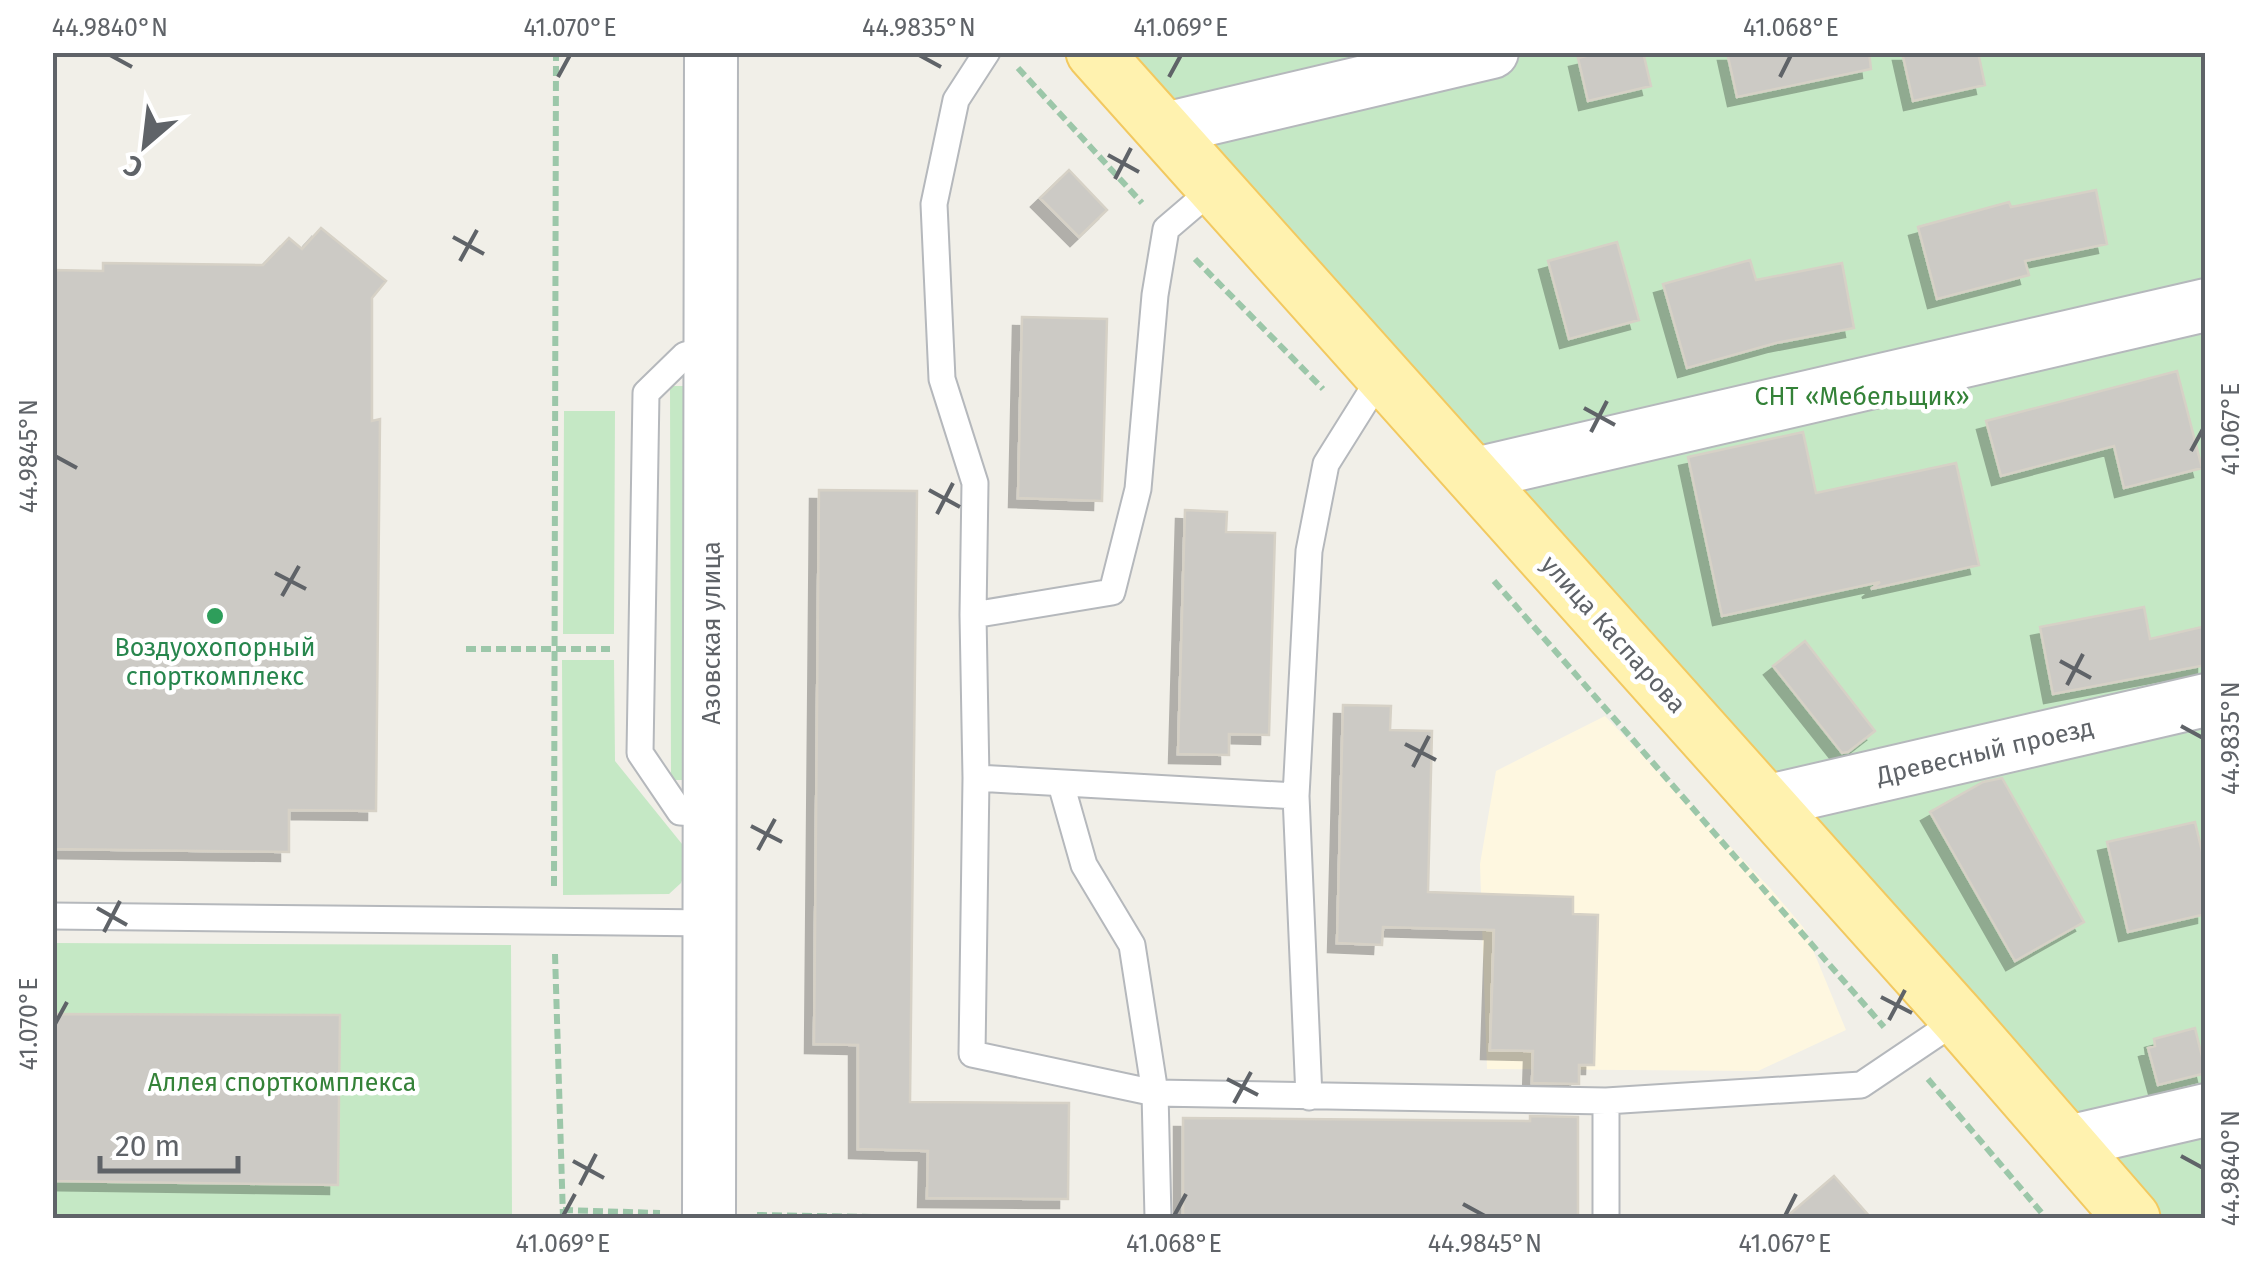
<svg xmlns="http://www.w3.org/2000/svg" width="2258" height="1271" viewBox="0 0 2258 1271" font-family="'Fira Sans',sans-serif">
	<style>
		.commercial { fill: #fef7e0 }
		.green { fill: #c5e8c5 }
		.building { fill: #cccac5; stroke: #d6d1c6; stroke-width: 2.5; filter: url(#shadow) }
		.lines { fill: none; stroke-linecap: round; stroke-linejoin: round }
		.service-casing { stroke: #b5b8bc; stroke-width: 29 }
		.minor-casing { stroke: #b5b8bc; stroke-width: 56 }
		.primary-casing { stroke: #f2c960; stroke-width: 59 }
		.path { stroke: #9cc7a9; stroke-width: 6; stroke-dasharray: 10 5; stroke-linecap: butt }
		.service { stroke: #fff; stroke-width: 25 }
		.minor { stroke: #fff; stroke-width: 52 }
		.primary { stroke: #fff2af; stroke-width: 55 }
		.ticks { fill: none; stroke: #5f6368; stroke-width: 4 }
		.leisure-dot { fill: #2e9e5b; stroke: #fff; stroke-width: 4 }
		.labels { text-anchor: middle; stroke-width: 9; stroke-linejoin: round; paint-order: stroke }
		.park-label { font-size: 25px; fill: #348238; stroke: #fff }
		.street-label { font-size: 25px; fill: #5f6368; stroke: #fff }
		.leisure-label { font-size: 25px; fill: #27864d; stroke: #fff }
		.neatline { fill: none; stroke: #5f6368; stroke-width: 4 }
		.ticks-label { font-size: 25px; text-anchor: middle; fill: #5f6368 }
	</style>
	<defs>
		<filter id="shadow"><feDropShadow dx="-9" dy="9" stdDeviation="0" flood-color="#0004"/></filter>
	</defs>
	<rect width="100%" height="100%" fill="#f1efe8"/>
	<!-- commercial -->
	<path class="commercial" d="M1605 716 1770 888 1804 928 1846 1030 1758 1071 1487 1069 1480 864 1496 771Z"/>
	<!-- green -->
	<path class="green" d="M1094 53H2205V1218H2132Z
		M670 386H688L689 780H671Z
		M564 411H615L614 634H563Z
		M562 660H614L615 761 682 844 687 868 681 883 669 894 563 895Z
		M53 943 511 945 512 1218H53Z"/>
	<!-- building -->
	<path class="building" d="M1603 52H1643L1651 86 1588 101 1578 58Z
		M1727 52H1869L1871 69 1737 97Z
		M1902 52H1978L1985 85 1913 101Z
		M1069 170 1107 210 1079 237 1040 198Z
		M2096 190 2107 244 2025 261 2029 275 1937 299 1918 227 2009 202 2011 207Z
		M321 228 386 281 372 298V421L380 419 376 811 289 810V852L52 849 54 270 103 271V263L263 265 289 238 302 249Z
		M1617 242 1639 320 1569 339 1548 261Z
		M1750 260 1756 280 1842 263 1854 328 1776 343 1687 368 1663 284Z
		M1022 317 1107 319 1102 501 1018 498Z
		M2177 371 2202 468 2124 488 2114 446 2001 476 1986 421Z
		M1803 432 1816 493 1956 463 1979 565 1871 589 1880 582 1722 616 1688 457Z
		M819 490 917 491 910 1102 1069 1103 1068 1199 927 1198 928 1151 858 1149V1045L814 1044Z
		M1185 510 1227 512 1226 532 1275 533 1269 735 1229 734V755L1178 754Z
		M2144 607 2150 639 2206 626V665L2053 694 2040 627Z
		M1805 641 1875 731 1848 752 1842 753 1773 666Z
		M1343 705 1391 706 1390 730 1432 731 1428 892 1573 897V914L1598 915 1594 1065H1579V1084L1532 1083 1533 1051 1490 1050 1494 930 1383 927 1382 945 1337 943Z
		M2002 778 2084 922 2015 961 1930 812 1983 782Z
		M2195 822 2206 868V914L2128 932 2107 842Z
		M52 1014 340 1015 338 1185 52 1181Z
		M2195 1028 2206 1073 2158 1085 2148 1048 2155 1046 2154 1039Z
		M1530 1116 1578 1117V1218H1183V1118L1530 1121Z
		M1834 1176 1871 1218H1785Z"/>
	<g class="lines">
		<defs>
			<path id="service" d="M987 52 956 100 934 204 942 379 975 483 973 615 976 778 972 1054 1155 1093 1132 945 1084 865 1061 784
				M973 615 1112 592 1138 489 1155 295 1166 229 1214 188
				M976 778 1296 796 1309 551 1326 464 1383 373
				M1296 796 1309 1097
				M711 814 680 812 640 753 646 393 685 355 711 348
				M52 916 711 923
				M1158 1218 1155 1093 1606 1101
				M1606 1218V1101L1861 1085 1959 1019"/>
			<path id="minor" d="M1165 129 1492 52
				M1471 475 2206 305
				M1765 802 2206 700
				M2068 1142 2206 1110
				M709 1214 711 52"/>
			<path id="primary" d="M1094 52 1959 1019 2132 1218"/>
		</defs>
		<!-- service casing -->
		<use href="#service" class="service-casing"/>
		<!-- minor casing -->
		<use href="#minor" class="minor-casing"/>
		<!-- primary casing -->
		<use href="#primary" class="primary-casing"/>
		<!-- path -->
		<path class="path" d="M1018 68 1142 203
			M1195 259 1323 389
			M1494 581 1884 1027
			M466 649H610
			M554 886 556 52
			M555 954 563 1218
			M1928 1079 2046 1218
			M563 1210 660 1213
			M757 1215 931 1218"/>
		<!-- service -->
		<use href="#service" class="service"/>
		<!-- minor -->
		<use href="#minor" class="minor"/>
		<!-- primary -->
		<use href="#primary" class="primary"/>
	</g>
	<!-- ticks -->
	<path class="ticks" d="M110 55 132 67M919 55 941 67M558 77 570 55M1169 77 1181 55M1780 77 1791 55M1108 155 1139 172M1115 179 1131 148M453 237 484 254M460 261 477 230M1584 408 1615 425M1591 432 1607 401M2191 451 2203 429M55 456 77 468M929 490 960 507M937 514 953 483M275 573 306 589M282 596 299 566M2060 661 2091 678M2067 685 2083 654M2181 726 2203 738M1405 744 1436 760M1413 767 1429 736M751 826 782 842M758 850 775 819M97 908 127 925M104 932 120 901M1881 997 1912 1013M1889 1020 1905 990M55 1024 67 1002M1227 1079 1258 1095M1234 1103 1251 1072M2181 1156 2203 1168M573 1161 604 1178M580 1185 596 1154M1463 1204 1485 1216M563 1216 575 1194M1174 1216 1186 1194M1785 1216 1796 1194"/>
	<!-- markers -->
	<circle class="leisure-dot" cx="215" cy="616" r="10"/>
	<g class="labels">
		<!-- park labels -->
		<g class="park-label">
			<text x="1862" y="405">СНТ «Мебельщик»</text>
			<text x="282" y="1091">Аллея спорткомплекса</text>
		</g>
		<!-- street labels -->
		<g class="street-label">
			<text transform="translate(711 633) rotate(-90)" y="9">Азовская улица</text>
			<text transform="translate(1614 634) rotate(48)" y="9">улица Каспарова</text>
			<text transform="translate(1985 751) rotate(-13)" y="9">Древесный проезд</text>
		</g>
		<!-- leisure labels -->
		<g class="leisure-label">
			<text x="215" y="656">Воздуохопорный<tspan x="215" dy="29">спорткомплекс</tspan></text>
		</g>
	</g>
	<!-- border -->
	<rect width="2258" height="1271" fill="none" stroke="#ffffff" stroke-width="110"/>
	<!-- north arrow -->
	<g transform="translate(145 145) rotate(208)" stroke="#ffffff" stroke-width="8" paint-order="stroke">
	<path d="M0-8L18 38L0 25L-18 38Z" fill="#5f6368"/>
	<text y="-15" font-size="28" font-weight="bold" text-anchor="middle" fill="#5f6368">С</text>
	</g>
	<!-- scale -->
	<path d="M100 1156v15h138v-15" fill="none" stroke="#5f6368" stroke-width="5"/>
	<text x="115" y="1156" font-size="30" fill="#5f6368" stroke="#ffffff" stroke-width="8" paint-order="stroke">20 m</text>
	<rect x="55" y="55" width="2148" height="1161" class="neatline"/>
	<g class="ticks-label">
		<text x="110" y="36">44.9840°N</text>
		<text x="570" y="36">41.070°E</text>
		<text x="919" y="36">44.9835°N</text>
		<text x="1181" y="36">41.069°E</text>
		<text x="1791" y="36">41.068°E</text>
		<text transform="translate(2230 429) rotate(-90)" y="9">41.067°E</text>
		<text transform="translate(28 456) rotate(-90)" y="9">44.9845°N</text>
		<text transform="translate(2230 738) rotate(-90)" y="9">44.9835°N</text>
		<text transform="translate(28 1024) rotate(-90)" y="9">41.070°E</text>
		<text transform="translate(2230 1168) rotate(-90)" y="9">44.9840°N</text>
		<text x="563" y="1252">41.069°E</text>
		<text x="1174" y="1252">41.068°E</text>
		<text x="1485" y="1252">44.9845°N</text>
		<text x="1785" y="1252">41.067°E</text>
	</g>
</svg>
